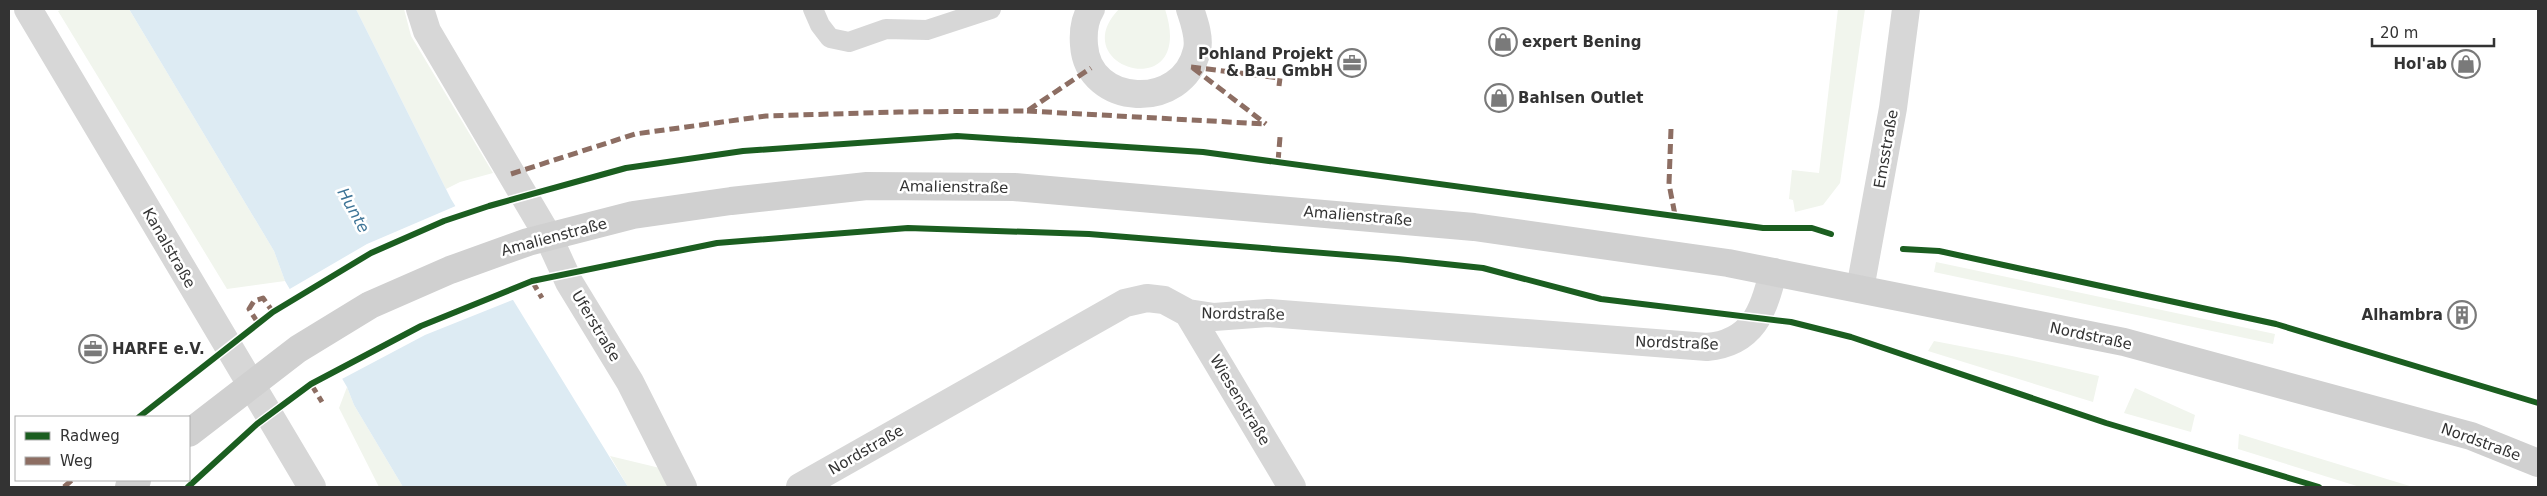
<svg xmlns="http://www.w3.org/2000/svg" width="2547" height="496" viewBox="0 0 2547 496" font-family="'DejaVu Sans',sans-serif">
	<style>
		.green { fill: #f1f5ed }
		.water { fill: #ddebf3 }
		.pier { fill: #fff }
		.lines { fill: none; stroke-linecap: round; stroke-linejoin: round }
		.lane { stroke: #d7d7d7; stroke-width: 20 }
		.street { stroke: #d7d7d7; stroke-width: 28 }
		.secondary { stroke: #d0d0d0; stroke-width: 28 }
		.quiet { stroke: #8d6e63; stroke-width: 5; stroke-dasharray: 10 5; stroke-linecap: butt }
		.cycleway-casing { stroke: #fff; stroke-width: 9 }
		.cycleway { stroke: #1b5e20; stroke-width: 6 }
		.labels { text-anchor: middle; stroke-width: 5; stroke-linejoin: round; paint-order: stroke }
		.poi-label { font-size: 15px; font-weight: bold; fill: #333; stroke: #fff; text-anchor: start }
		.street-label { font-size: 15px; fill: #333; stroke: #fff }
		.water-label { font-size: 16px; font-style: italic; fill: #3f7597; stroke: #fff }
	</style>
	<rect width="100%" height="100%" fill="#fff"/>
	<!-- green -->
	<path class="green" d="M63 9H129L274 251 285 281 227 289 58 11Z
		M356 9H404L411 36 493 173 460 182 446 189Z
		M1119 9H1165C1197 107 1062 68 1119 9Z
		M1838 9H1865L1840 183 1823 205 1795 212 1793 200 1789 199 1792 170 1819 173Z
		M1936 262 2275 334 2273 344 1934 272Z
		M1934 341 2012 356 2099 376 2093 402 1928 351Z
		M347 387 354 405 403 487H379L339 408Z
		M2135 388 2195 415 2191 432 2124 413Z
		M2239 434 2413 487H2360L2238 449Z
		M610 456 664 469 673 487H628Z"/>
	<!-- water -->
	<path class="water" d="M129 9H356L451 199 628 487H403L354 405 347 387 285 281 274 251Z"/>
	<!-- pier -->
	<path class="pier" d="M458 205 515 299 425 335 340 380 288 290 367 244Z"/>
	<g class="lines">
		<!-- lane -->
		<path class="lane" d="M813 9 820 25 830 38 849 42 886 29 927 30 991 9"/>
		<!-- street -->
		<path class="street" d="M28 9 312 487
			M420 9 427 31 548 236 569 282 630 382 683 487
			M1091 9C1084 20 1083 32 1084 45 1088 107 1183 112 1197 50 1200 37 1194 21 1190 9
			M1860 289 1893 108 1906 9
			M1188 313 1292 487
			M800 487 1125 303 1147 298 1164 300 1188 313 1214 317 1268 313 1707 347C1752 343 1764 312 1773 272"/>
		<!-- secondary -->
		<path class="secondary" d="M189 433 298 349 370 305 450 270 528 242 633 215 731 201 867 186 1014 187 1474 227 1728 263 2124 342 2471 436 2538 463
			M129 487 137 480"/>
		<!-- quiet -->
		<path class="quiet" d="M1191 67 1280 78 1279 86
			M1193 68 1266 124
			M1027 111 1266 124
			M1671 129 1669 184 1675 215
			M1278 162 1280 137
			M511 174 635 134 766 116 899 112 1027 111 1091 68
			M532 281 542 298
			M258 323 249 309 254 301 263 298 273 312
			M311 384 322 402
			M64 487 72 480"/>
		<defs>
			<path id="cycleway" d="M1903 249 1939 251 2276 324 2538 403
				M139 417 273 312 371 253 444 221 489 206 626 168 743 151 957 136 1203 152 1763 228H1812L1831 234
				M188 487 257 424 311 384 421 326 532 281 717 243 908 228 1089 234 1398 259 1483 268 1601 299 1791 322 1851 337 2106 423 2319 487"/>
		</defs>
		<!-- cycleway casing -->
		<use href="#cycleway" class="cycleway-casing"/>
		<!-- cycleway -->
		<use href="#cycleway" class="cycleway"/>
	</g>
	<!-- icons -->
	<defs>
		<symbol id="shop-ring" viewBox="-11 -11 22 22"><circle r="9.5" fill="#fff" stroke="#7a7a7a" stroke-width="1.5"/><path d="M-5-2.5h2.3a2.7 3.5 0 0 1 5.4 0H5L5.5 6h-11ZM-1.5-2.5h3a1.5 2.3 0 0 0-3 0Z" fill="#7a7a7a"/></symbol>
		<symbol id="office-ring" viewBox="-11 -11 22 22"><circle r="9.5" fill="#fff" stroke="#7a7a7a" stroke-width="1.5"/><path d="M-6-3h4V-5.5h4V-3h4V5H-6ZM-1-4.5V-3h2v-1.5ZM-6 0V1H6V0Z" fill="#7a7a7a"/></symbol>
		<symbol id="building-ring" viewBox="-11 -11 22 22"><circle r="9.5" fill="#fff" stroke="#7a7a7a" stroke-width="1.5"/><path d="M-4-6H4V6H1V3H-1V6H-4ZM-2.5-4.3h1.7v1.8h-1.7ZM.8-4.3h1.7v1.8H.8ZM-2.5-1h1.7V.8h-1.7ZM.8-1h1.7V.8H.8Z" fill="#7a7a7a"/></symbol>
	</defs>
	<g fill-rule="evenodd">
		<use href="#shop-ring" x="1487" y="26" width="32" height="32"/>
		<use href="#office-ring" x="1336" y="47" width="32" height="32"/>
		<use href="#shop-ring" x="2450" y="48" width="32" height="32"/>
		<use href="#shop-ring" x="1483" y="82" width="32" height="32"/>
		<use href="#building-ring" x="2446" y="299" width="32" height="32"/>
		<use href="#office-ring" x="77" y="333" width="32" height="32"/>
	</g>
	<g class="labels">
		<!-- poi labels -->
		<g class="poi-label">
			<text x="1522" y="47">expert Bening</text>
			<text x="1333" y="59" text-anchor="end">Pohland Projekt<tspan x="1333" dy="17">&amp; Bau GmbH</tspan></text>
			<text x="2447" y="69" text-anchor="end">Hol'ab</text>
			<text x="1518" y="103">Bahlsen Outlet</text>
			<text x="2443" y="320" text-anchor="end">Alhambra</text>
			<text x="112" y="354">HARFE e.V.</text>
		</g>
		<!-- street labels -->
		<g class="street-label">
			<text transform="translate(1886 149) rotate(-80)" y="5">Emsstraße</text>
			<text transform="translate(954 187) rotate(1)" y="5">Amalienstraße</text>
			<text transform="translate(1358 216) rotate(5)" y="5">Amalienstraße</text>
			<text transform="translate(554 237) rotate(-15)" y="5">Amalienstraße</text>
			<text transform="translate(169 248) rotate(60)" y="5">Kanalstraße</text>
			<text transform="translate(1243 314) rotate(1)" y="5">Nordstraße</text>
			<text transform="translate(596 326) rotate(59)" y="5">Uferstraße</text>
			<text transform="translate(2091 336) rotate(12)" y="5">Nordstraße</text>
			<text transform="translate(1677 343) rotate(2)" y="5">Nordstraße</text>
			<text transform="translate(1240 400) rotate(59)" y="5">Wiesenstraße</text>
			<text transform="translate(2481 442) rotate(20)" y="5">Nordstraße</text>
			<text transform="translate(866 450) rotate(-30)" y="5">Nordstraße</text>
		</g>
		<!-- water labels -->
		<g class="water-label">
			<text transform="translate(354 210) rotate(61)" y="6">Hunte</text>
		</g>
	</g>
	<!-- border -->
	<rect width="2547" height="496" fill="none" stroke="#333333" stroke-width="20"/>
	<!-- legend -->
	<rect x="15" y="416" width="175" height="65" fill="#ffffff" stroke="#adadad"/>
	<rect x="25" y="432" width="25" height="8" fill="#1b5e20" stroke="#adadad"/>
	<text x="60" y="441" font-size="15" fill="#333333">Radweg</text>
	<rect x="25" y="457" width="25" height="8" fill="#8d6e63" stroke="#adadad"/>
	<text x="60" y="466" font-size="15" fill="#333333">Weg</text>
	<!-- scale -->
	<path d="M2372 38v8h122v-8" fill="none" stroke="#333333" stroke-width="2.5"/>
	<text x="2380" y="38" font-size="15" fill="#333333" stroke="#ffffff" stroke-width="4" paint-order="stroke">20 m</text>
</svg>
